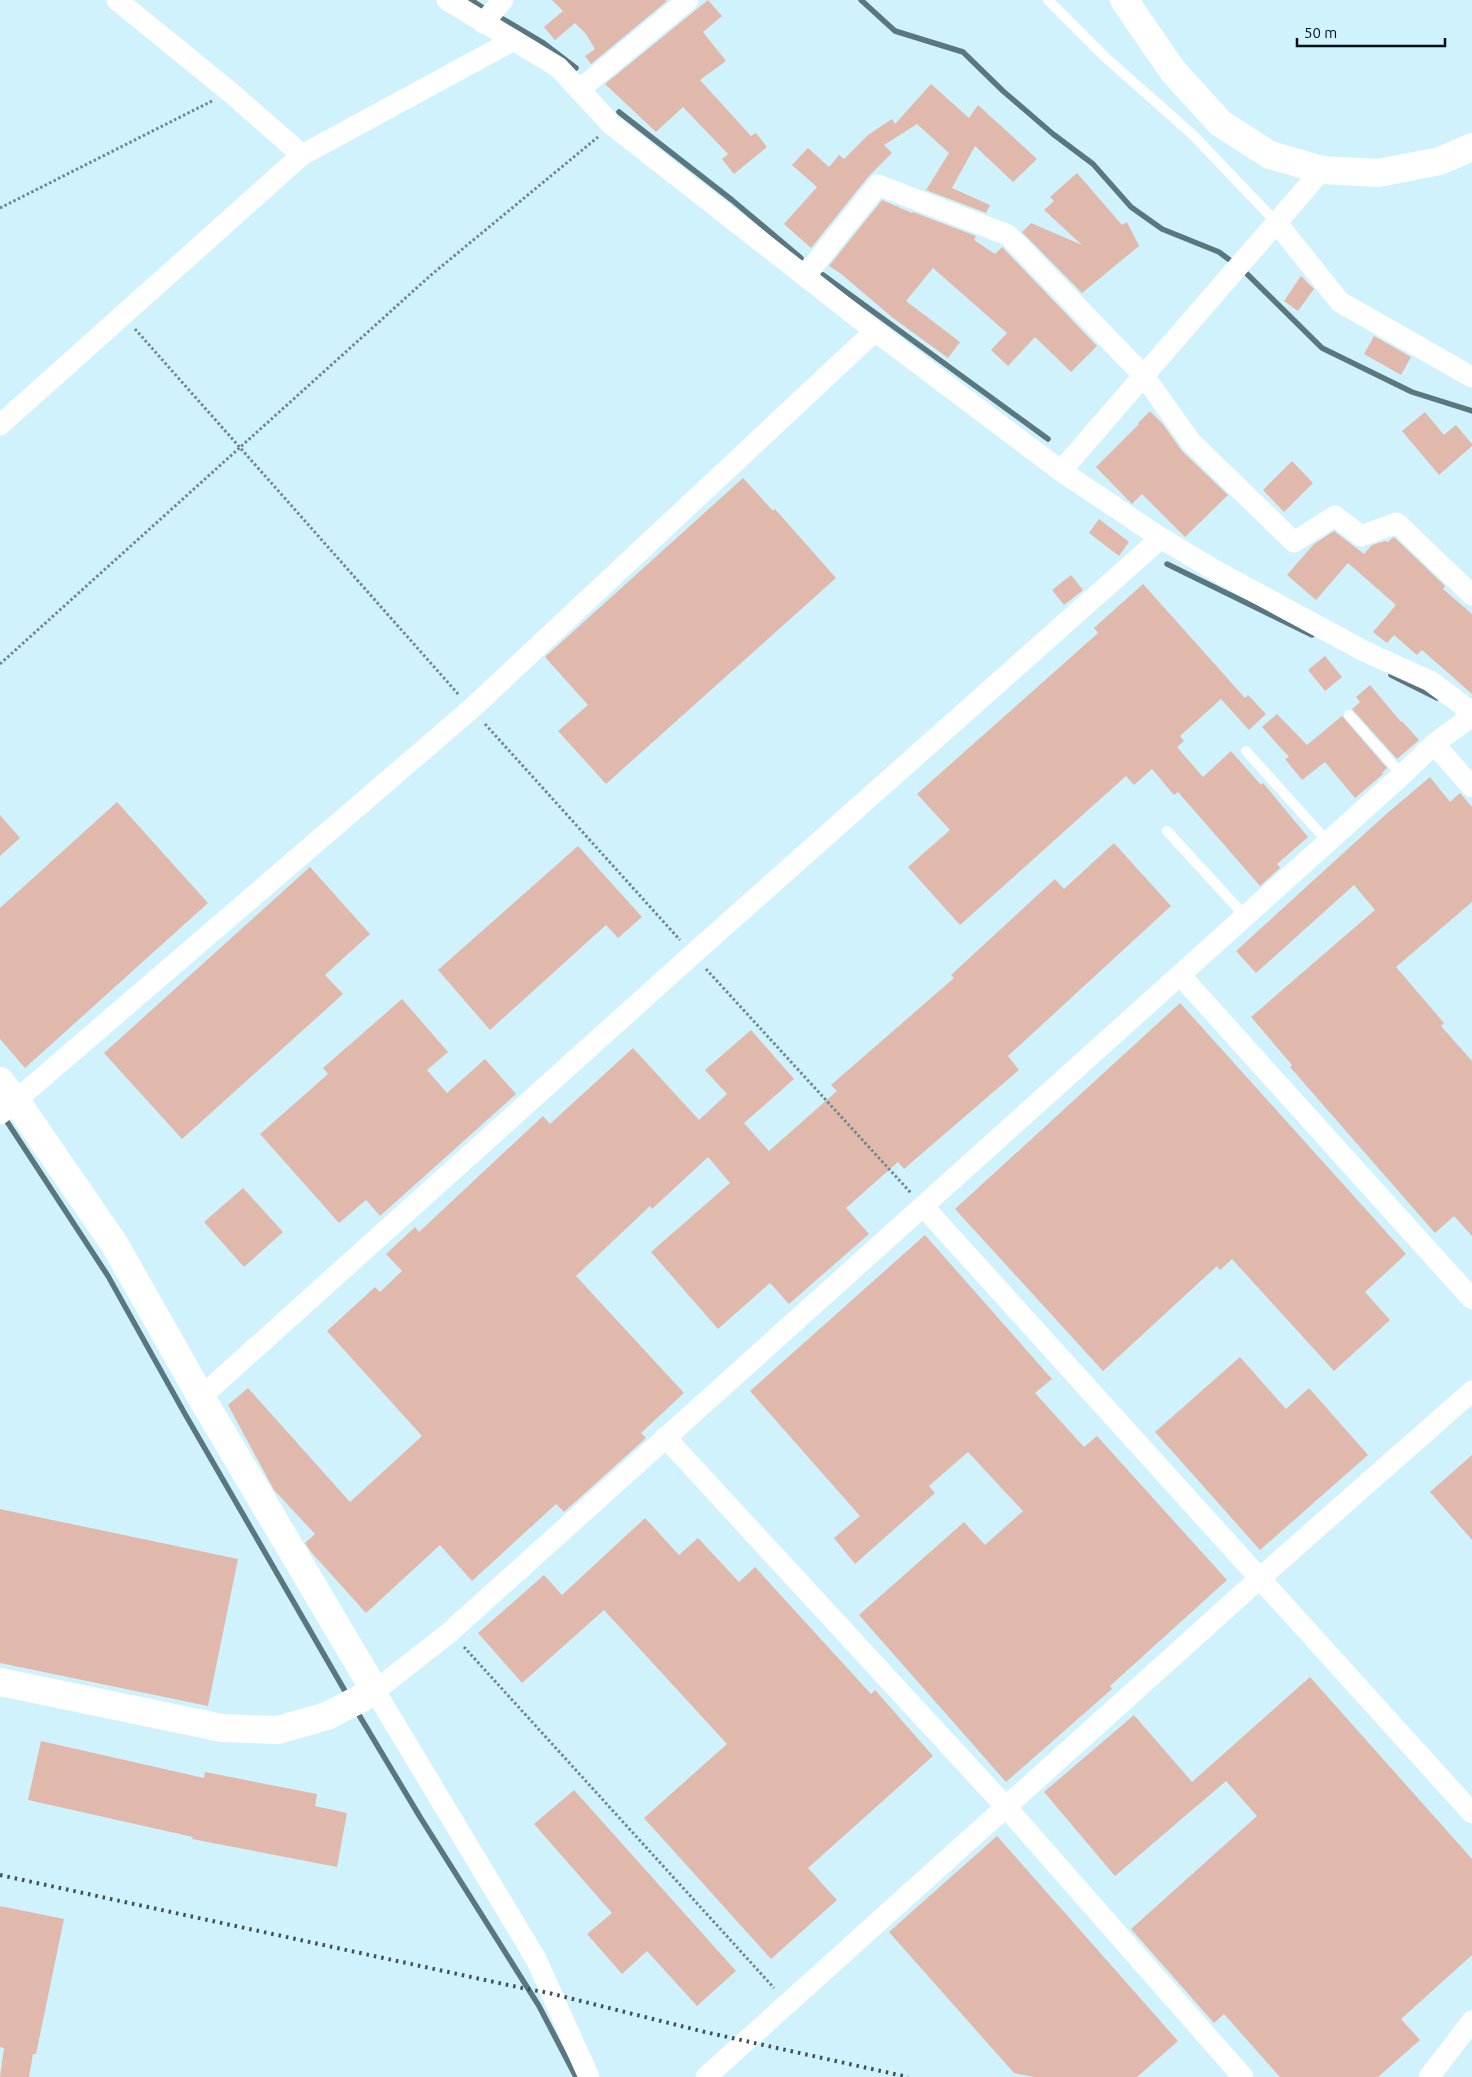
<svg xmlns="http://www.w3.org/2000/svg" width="1472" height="2077" viewBox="0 0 1472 2077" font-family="Ubuntu,sans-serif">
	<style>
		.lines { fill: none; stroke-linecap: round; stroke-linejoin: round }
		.stream { stroke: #5a7780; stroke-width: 5.5 }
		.building { fill: #e1b9ac }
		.path { stroke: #6f8890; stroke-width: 3; stroke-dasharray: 2.5 2.5; stroke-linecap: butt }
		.lane { stroke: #fff; stroke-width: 10 }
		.street { stroke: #fff; stroke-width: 21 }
		.secondary { stroke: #fff; stroke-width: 28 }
		.rail { stroke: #3d5157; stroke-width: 4; stroke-dasharray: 2.5 5; stroke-linecap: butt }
	</style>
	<rect width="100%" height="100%" fill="#cff2fd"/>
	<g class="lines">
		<!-- stream -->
		<path class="stream" d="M471 0 488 11
			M861 0 895 31 963 52 1003 91 1053 134 1093 164 1131 207 1162 229 1219 252 1235 264
			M496 15 542 42 576 68
			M619 112 732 200 801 258
			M1242 269 1322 348 1412 392 1472 411
			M823 275 1048 439
			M1167 564 1312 635
			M1391 675 1437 698
			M4 1117 108 1276 185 1414 349 1698
			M356 1710 420 1817 539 2006 576 2077"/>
	</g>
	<!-- building -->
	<path class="building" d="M552 0H665L667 1 591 64 585 56 595 49 586 34 575 23 555 40 544 27 563 11Z
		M708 0 722 16 703 32 726 61 700 80 751 136 756 133 767 147 734 174 722 159 728 154 683 107 656 132 605 84Z
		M931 84 969 118 978 105 1037 159 1013 182 975 146 952 188 990 205 986 213 926 190 949 153 917 124 884 145 892 153 868 177 811 248 784 224 817 187 792 165 808 148 829 167 839 155 844 159 868 135 892 119 895 124Z
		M1077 173 1122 225 1127 222 1139 246 1082 293 1022 232 1031 223 1082 245 1044 210 1054 201 1050 197Z
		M882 200 912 213 913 212 976 236 974 240 995 254 1002 247 1097 346 1071 372 1035 337 1008 366 991 350 1007 333 933 268 906 301 960 342 948 358 893 318 840 273 829 266Z
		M1301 276 1314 289 1298 311 1284 301Z
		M1374 336 1411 357 1401 375 1364 354Z
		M1150 411 1162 423 1182 451 1228 495 1185 537 1142 494 1132 504 1096 467 1139 424 1138 423Z
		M1425 412 1444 435 1456 425 1472 444V446L1439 475 1402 431Z
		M1292 461 1313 483 1284 512 1263 490Z
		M743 478 773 511 775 509 836 578 606 784 558 731 588 705 545 657Z
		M1099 519 1129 542 1119 556 1089 533Z
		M1334 531 1364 554 1372 545 1385 541 1388 542 1394 537 1445 586 1443 589 1472 614V694L1422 650 1417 655 1394 635 1387 643 1373 632 1396 605 1348 563 1316 600 1287 575 1314 544Z
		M1071 575 1083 590 1064 605 1052 590Z
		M1143 584 1245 698 1248 695 1266 714 1249 730 1221 699 1180 736 1184 741 1177 747 1203 777 1231 751 1261 785 1263 783 1308 837 1277 864 1280 868 1260 886 1178 792 1174 795 1152 769 1134 785 1126 776 960 925 908 867 950 830 917 794 1098 633 1094 628Z
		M1325 656 1342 677 1325 691 1308 670Z
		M1370 685 1401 722 1402 721 1419 740 1397 759 1352 709 1360 702 1356 697Z
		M1277 714 1307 745 1342 716 1387 768 1382 773 1383 774 1355 798 1325 762 1302 780 1285 759 1289 757 1262 727Z
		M1430 777 1450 802 1460 793 1472 807V902L1396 967 1444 1023 1441 1026 1472 1061V1236L1454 1216 1435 1233 1290 1067 1292 1065 1251 1017 1375 910 1354 885 1256 973 1236 951 1384 816Z
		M117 802 208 903 25 1068 0 1039V908Z
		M0 815 20 838 0 856Z
		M1114 843 1171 906 1008 1056 1019 1070 904 1169 898 1162 846 1208 869 1234 789 1304 770 1283 718 1329 651 1252 730 1183 708 1157 652 1209 650 1206 576 1276 684 1393 641 1433 646 1438 564 1512 556 1504 472 1581 440 1545 366 1613 311 1552 305 1543 315 1534 274 1490 228 1405 248 1388 350 1502 422 1436 327 1331 375 1287 380 1292 402 1271 386 1254 415 1227 419 1232 543 1116 550 1124 633 1048 699 1120 727 1094 705 1070 751 1030 794 1079 744 1123 769 1151 837 1091 831 1085 954 978 951 975 1055 879 1064 889Z
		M578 846 642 917 618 938 606 925 490 1030 438 970Z
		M310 867 370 934 325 975 343 994 182 1139 104 1053Z
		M402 999 448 1052 427 1070 447 1093 485 1059 516 1094 380 1216 366 1200 339 1223 260 1134 328 1074 323 1068Z
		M1180 1003 1406 1254 1365 1292 1390 1320 1334 1371 1232 1259 1220 1270 1217 1266 1103 1371 955 1209Z
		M243 1188 283 1232 244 1267 204 1222Z
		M925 1235 1052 1379 1035 1393 1084 1447 1097 1436 1227 1580 1110 1686 1112 1689 1006 1782 859 1615 964 1522 985 1545 1023 1511 968 1452 929 1486 935 1493 855 1564 834 1538 860 1516 750 1391Z
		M1240 1357 1286 1409 1309 1388 1368 1455 1260 1550 1155 1432Z
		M1472 1455V1540L1430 1492Z
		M0 1509 238 1559 208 1706 0 1663Z
		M645 1518 679 1555 698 1538 739 1582 755 1567 871 1694 875 1690 933 1756 808 1868 837 1900 771 1959 644 1818 727 1744 604 1610 522 1683 478 1633 544 1575 562 1595Z
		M1310 1677 1472 1859V1955L1401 2019 1420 2040 1378 2077H1280L1224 2014 1214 2023 1131 1929 1257 1816 1226 1781 1115 1876 1044 1792 1134 1715 1192 1782Z
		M41 1741 204 1778 205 1772 317 1794 315 1806 347 1813 337 1867 192 1839 193 1837 28 1800Z
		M574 1790 736 1971 697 2006 647 1951 622 1974 587 1934 612 1913 534 1824Z
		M997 1836 1178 2041 1137 2077H1035L1014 2073 889 1932Z
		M0 1906 64 1919 36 2054H33L29 2077H0L4 2048 0 2047Z"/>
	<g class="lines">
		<!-- path -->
		<path class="path" d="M0 208 212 101
			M135 329 459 695
			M0 664 431 275 598 137
			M485 724 680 940
			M706 969 911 1193
			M464 1647 774 1988"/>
		<!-- lane -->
		<path class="lane" d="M1048 0 1105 57 1193 135 1276 222
			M1349 715 1402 775
			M1246 751 1328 842
			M1167 831 1245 916"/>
		<!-- street -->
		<path class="street" d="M117 0 230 92 302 155
			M447 0 558 67 612 125 875 331 1061 471 1161 538 1216 571 1364 651 1430 681 1472 712
			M483 23 503 0
			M579 90 688 0
			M1276 222 1340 302 1472 377
			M805 276 878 185 1008 235 1144 376 1191 442 1294 542 1335 516 1361 536 1397 523 1472 595
			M0 425 302 155 514 40
			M1061 471 1322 170
			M1434 744 1472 787
			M1180 975 1472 1299
			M0 1114 471 709 875 331
			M923 1206 1472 1813
			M201 1397 693 954 1161 538
			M665 1437 1005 1806 1243 2077
			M589 2077 536 1959 375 1691 450 1632 1402 775 1434 744 1472 716
			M706 2077 1260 1578 1472 1391
			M1429 2077 1472 2021"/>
		<!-- secondary -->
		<path class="secondary" d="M1124 0 1173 71 1220 123 1270 155 1322 170 1378 173 1440 161 1472 147
			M0 1081 16 1101 115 1245 201 1397 375 1691 327 1716 278 1730 222 1728 0 1682"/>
		<!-- rail -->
		<path class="rail" d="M0 1875 522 1988 549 1993 705 2032 908 2077"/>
	</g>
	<!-- scale -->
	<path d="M1297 38v8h148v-8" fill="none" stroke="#020f14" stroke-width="2.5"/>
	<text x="1304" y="38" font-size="15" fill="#020f14" stroke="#cff2fd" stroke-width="4" paint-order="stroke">50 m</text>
</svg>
